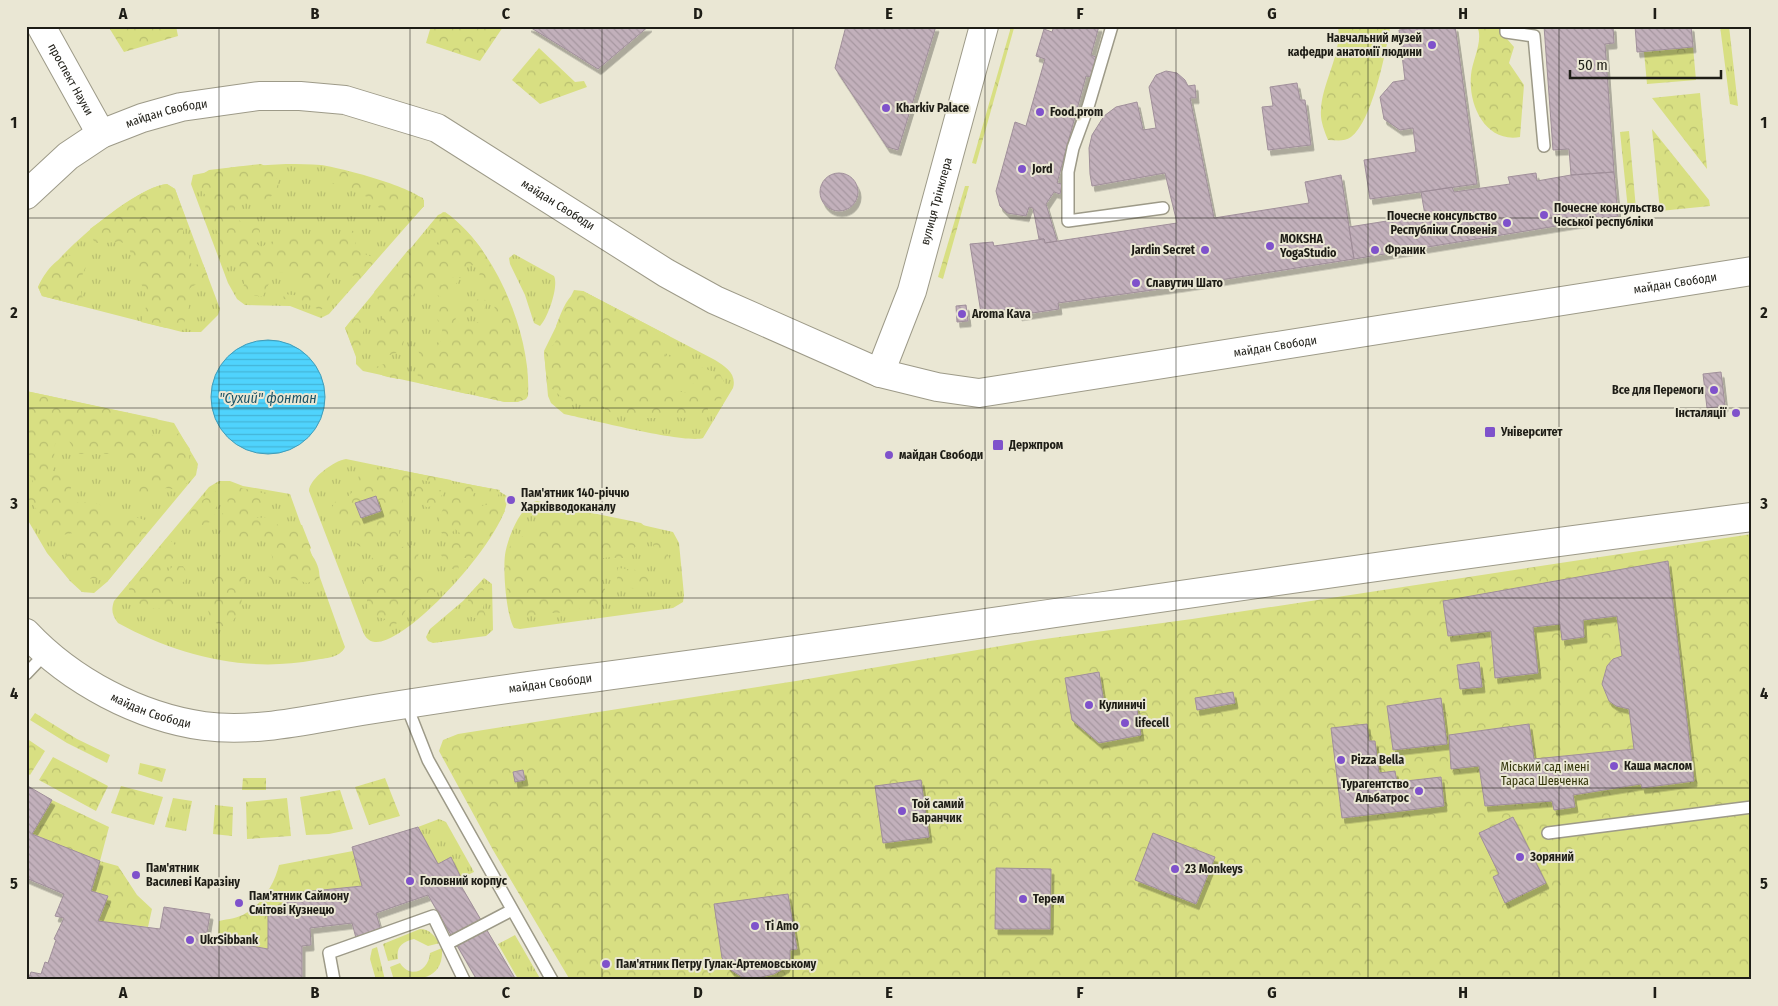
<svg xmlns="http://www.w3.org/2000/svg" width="1778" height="1006" viewBox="0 0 1778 1006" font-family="'Fira Sans Condensed',sans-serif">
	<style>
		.grass { fill: url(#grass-tufts) }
		.forest { fill: url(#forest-crowns); fill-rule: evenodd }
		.water { fill: url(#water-rules); stroke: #409cb8 }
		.building { fill: url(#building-back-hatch); stroke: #a08f9a; filter: url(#shadow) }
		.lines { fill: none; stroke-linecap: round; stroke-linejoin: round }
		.lane-casing { stroke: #9d9a88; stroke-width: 14 }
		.secondary-casing { stroke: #9d9a88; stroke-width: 30 }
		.lane { stroke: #fff; stroke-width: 11 }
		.secondary { stroke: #fff; stroke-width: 28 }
		.grid { fill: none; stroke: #1e1d16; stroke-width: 1; stroke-opacity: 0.55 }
		.poi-dot { fill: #7f52cb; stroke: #eae7d4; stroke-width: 2 }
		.labels { text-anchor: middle; stroke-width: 4; stroke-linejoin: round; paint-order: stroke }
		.poi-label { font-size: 12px; font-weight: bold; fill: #1e1d16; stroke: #eae7d4; text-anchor: start }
		.street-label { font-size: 12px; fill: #1e1d16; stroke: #eae7d4 }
		.park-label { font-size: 12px; fill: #323408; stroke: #eae7d4 }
		.water-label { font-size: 14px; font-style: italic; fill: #1c5264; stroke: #eae7d4 }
		.neatline { fill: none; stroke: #1e1d16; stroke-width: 2 }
		.grid-label { font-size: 16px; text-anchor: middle; font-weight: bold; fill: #1e1d16 }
	</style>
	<defs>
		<pattern id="grass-tufts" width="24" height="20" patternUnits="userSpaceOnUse" patternTransform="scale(1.25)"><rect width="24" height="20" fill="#d8df82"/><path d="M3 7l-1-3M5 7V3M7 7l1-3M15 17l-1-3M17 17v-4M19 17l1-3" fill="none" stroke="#b9bf70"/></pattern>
		<pattern id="forest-crowns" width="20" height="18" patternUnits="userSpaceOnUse" patternTransform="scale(1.25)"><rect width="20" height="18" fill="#d8df82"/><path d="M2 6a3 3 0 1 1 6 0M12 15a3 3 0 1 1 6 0" fill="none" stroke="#b9bf70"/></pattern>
		<pattern id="water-rules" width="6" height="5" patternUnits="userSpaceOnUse" patternTransform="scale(1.25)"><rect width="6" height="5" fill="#4fd3fd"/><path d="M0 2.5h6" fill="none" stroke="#44b5d8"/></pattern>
		<pattern id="building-back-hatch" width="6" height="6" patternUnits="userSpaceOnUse" patternTransform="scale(1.25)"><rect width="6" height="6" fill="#c2b0bb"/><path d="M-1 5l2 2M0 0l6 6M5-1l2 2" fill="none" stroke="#a697a0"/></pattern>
		<filter id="shadow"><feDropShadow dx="3" dy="5.5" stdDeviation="0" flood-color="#0004"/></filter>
	</defs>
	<rect width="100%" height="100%" fill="#eae7d4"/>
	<!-- grass -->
	<path class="grass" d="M1720 26H1729L1738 106 1730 104Z
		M286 164C298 164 310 164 321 165 342 168 410 186 424 200V206L329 314 321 318 290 306 245 305 237 299 228 283 191 184 193 175 234 167Z
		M167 184 175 189 220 309 218 315 201 332H182L42 296 38 287C52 257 134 187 167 184Z
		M445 212C495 246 532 336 528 396L526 399 517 402H505L363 371 356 364V357L345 328 438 215Z
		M514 254 554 276C559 286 548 318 540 326L534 323 525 295 510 264 509 258Z
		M574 290 583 291 715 360C726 367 737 374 733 388L703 438C686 444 588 419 564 414L551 403 548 396 544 351Z
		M26 391 174 423 198 464 196 475 107 582 94 593 82 592 70 581 47 553 26 517Z
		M346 459 497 490 507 496C512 529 409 645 375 642 367 641 364 635 362 629L309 491C309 479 335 460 346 459Z
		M219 481H230L243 486 290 494 342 639 345 647C340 658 325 658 315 660 246 673 178 656 118 623 112 615 111 610 114 601L209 487Z
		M537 501 673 532 679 543 684 595 683 602 673 608 520 629 514 628C506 614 503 571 505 555 507 539 521 504 537 501Z
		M484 578 492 584 493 630 486 636 433 643 428 641 426 637 430 629 463 601Z
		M173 798 192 801 186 831 165 827Z
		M439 819 446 822 474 872 461 878 451 858 438 864 418 827Z
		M420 929C430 929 434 936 440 943L428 946 414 939C402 942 396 947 398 959L388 961 383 944Z
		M515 935 541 980 518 979 498 944Z
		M377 947 385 980H376L370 959 372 949Z
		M442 948C444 980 419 980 394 980L390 967 400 963C411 980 429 970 430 953Z"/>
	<!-- forest -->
	<path class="forest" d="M108 26H176L178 36 124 52Z
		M431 26H502L503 27 480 61 426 43Z
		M1338 26H1394L1390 28C1385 55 1372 121 1351 137 1344 142 1336 140 1328 140 1324 130 1320 120 1321 110 1322 82 1342 55 1338 26Z
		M1477 26H1500L1501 32 1514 47 1509 63 1524 85 1520 137C1486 143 1468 106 1471 75 1472 61 1484 40 1477 26Z
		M1011 27 1014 28 976 164 972 163Z
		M1693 47 1696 80 1647 84 1644 52Z
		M539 48 575 82 584 81 587 87 540 104 512 80Z
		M1700 93 1707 169 1652 98Z
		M1652 129 1709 200 1710 206 1660 211Z
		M1629 131 1636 209 1628 210 1620 132Z
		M261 164 275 171 279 188C263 210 249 196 235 208 234 225 248 222 259 227L260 232 256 238 257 244 261 247 275 240 283 241V236L289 233 339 236 349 229 357 233 359 238 355 242V248C360 254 370 255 377 259L360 279 337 268 331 271 329 276 330 305 320 310 300 301 283 299 284 294 302 296 299 281 291 273H274L263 296H248L243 290 246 272 230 259 224 258C217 249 219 246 221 236L206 218 204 213 207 197 197 185 198 177 209 170Z
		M345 171 377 180 423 198 424 206 415 216 382 211 370 198 332 183 331 175 335 172Z
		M167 184 175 189 188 225 183 228V238L194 241 196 246 190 250 189 259 192 265 203 264 208 277 190 288 189 307 184 323 166 328 141 322 147 304 145 291 138 278 128 244 120 242 95 243 90 234V229C109 216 144 186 167 184Z
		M965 186H969L943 279 938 277Z
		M443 212C452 215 483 246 485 256 485 259 483 261 481 263L439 274 435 280 442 285 454 277H461L445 299 433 293 424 297 413 293 404 309 406 335 401 351 390 355 383 354C364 337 384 322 387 306L379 301 374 292 409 249 441 244 439 240 431 233 430 225Z
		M74 255 86 266C80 278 78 290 85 303L81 306 42 296 38 287C45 272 56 256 74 255Z
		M490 264 508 298 515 319 510 328 511 334 522 343 524 354 522 369 527 375 528 386 526 399 517 402H505L478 396 473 389 467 394 419 383 416 365 420 355 417 348 418 345 422 344 430 352C445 344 447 324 432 315V307L481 299 488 301 484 309 456 318 454 323 456 326 473 322 494 324C500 304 487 294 479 278L480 271Z
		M578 291H583L669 336 673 343 664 345 665 355 684 361 692 358 697 366 720 374 725 384 721 400 709 401 707 415 681 418 676 413C665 421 631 419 622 411L613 413 606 411 604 407C592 400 586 403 573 402 564 401 553 390 547 383L544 353 554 344 560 333 556 326C561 314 566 297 578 291ZM675 380H681L700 386 702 390 696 394 675 391 672 387Z
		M362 314 366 319 362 337V358H357L345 328 352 319Z
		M387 363 398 365 401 369 402 375 398 379C390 377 377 377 376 367Z
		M26 391 158 419 149 429V433C159 440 169 439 179 433L190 449 188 472 191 480 178 490 166 488 138 500 132 487C139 475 149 476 160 469L159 465C148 459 131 458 120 463L113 455 109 454H76L67 437 55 444 53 471 71 475 72 483 69 496 74 503 93 502 103 506 116 517 138 518 145 520 150 529 107 582 93 578 77 582 61 567C62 556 73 550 76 538L73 533 57 536 52 532 51 525C41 518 33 502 26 498V486L33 482 31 477 26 473Z
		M389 468 451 480 454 486C438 487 417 473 404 484L399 535 394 541H386L381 530 377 534C374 545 370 548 358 546L349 530 333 514 332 507 336 501C351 500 356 487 359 475L366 471Z
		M412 482 415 485 444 491 436 506 426 507 411 490Z
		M461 483 500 490 498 496 473 493 471 499 473 506 477 507 498 502 505 511 489 539 477 550 473 558H461L458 564 459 569 456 571 448 566 438 550 440 547H452V543L461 534 455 529 448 537C424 528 453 492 461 483Z
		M230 485 266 494 268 499 266 504 252 511 255 518 272 517C286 539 287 523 302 525L311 548 309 551C315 559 321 569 319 579L307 583 290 578 272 580 268 576 273 558 265 541 241 539 231 532 217 530 210 522 193 529 188 527C183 509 204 500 216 491L222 500 214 510V514L217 516 222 514 229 506 225 493Z
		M564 511 597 514 641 523 652 532 667 552 672 565 665 567 652 542 641 539C619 573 619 549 596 561V570L600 574 606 593 600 605 558 613H544L521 618 509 613 505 560 513 538 519 535 526 538 533 536 539 519Z
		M1752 534V980H570L493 850 439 751 443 740 458 734 796 681 1030 641 1192 619Z
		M166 539 171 541 176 546 175 556 163 568V572L166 573 173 566H183L188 574 186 580 176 587C176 591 178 596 177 599 176 603 172 605 168 607 150 613 132 605 128 585Z
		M412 545 418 547C421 555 414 562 417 570L434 575 436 591 425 599 418 600 411 614 407 608C402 617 394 631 381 631L376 625 386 619C366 614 367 614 367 595 366 587 362 583 364 575 379 574 384 575 399 564V561L396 558 381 567 363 569 359 566 360 561 380 556 392 549Z
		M618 568C622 568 653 572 655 573L658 583C647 591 626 591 617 580Z
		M221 569 244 573 246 578 241 592 242 605 233 621 221 627 210 618 206 603 212 595 216 571Z
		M477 586H482L484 590 483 608 487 619 486 621 468 616 466 613 469 595Z
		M35 713 77 739 110 755 107 763 67 743 30 720Z
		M26 738 45 751 30 775 26 772Z
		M53 757 108 786 96 811 39 780Z
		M140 763 166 769 162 782 138 774Z
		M243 778H266V790H242Z
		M385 778 400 816 369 825 355 787Z
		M121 786 163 797 154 825 111 813Z
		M340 790 353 829 329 834 306 835 300 797Z
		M287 798 291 836 247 839 246 802Z
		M52 800 109 827 100 861 118 866 137 895 152 909 148 927 98 921 108 896 91 891 99 861 32 834Z
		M215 805 233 807 232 836 213 834Z
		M353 851 362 886 283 894 284 914 268 913V949L218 940 219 921C228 919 239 918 246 913 263 904 275 882 279 865Z"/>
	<!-- water -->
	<path class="water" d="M211 397a57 57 0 1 1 114 0a57 57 0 1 1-114 0Z"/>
	<!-- building -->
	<path class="building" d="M528 26H649L598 69Z
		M846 26H936L898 150 887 147 835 68Z
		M1054 26H1099L1091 55 1096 57 1091 77 1086 76 1057 183 1062 184 1060 194 1054 192 1046 204 1057 241 1045 243 1044 239H1039L1033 208 1029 207 1026 216 1007 213 1000 206 996 191 1015 122 1026 126 1045 59 1036 56 1044 29 1052 32Z
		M1429 26H1455L1477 184 1370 199 1364 160 1416 152 1413 128 1400 130 1384 119 1380 97 1393 82 1405 80 1399 30Z
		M1544 26H1613L1614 43 1605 44 1614 172 1571 175 1569 149 1553 150Z
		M1635 26H1691L1693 47 1637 52Z
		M1166 71 1177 73 1185 80 1188 86 1195 85 1196 98H1190L1214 218 1309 203 1305 182 1341 175 1354 259 1182 286 1058 303 1059 309 1019 315 1018 308 981 313 970 244 993 242 994 246 1044 239 1045 243 1177 223 1165 173 1092 186 1090 174 1089 148 1092 135 1104 116 1116 107 1137 102 1143 130 1156 128 1149 87 1156 75Z
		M1297 83 1300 100H1305L1311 145 1268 150 1262 107 1273 106 1270 87Z
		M1614 172 1618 216 1354 259 1349 227 1425 215 1421 192 1452 187 1454 192 1510 184 1508 177 1536 173 1537 181 1571 175Z
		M820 192a19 19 0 1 1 38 0a19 19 0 1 1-38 0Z
		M966 305 968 321 957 322 956 306Z
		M1721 372 1725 406 1707 408 1703 374Z
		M376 496 381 511 361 518 355 503Z
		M1668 561 1694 781 1642 788 1641 784 1573 795 1575 807 1554 810 1552 801 1485 806 1479 766 1451 769 1449 735 1529 724 1534 759 1634 749 1629 709 1616 706 1609 701 1602 684 1607 666 1613 659 1622 656 1617 616 1583 620 1584 637 1562 640 1560 624 1533 627 1538 673 1495 678 1491 631 1448 636 1443 601Z
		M1479 662 1482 687 1460 689 1457 665Z
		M1099 672 1104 703 1112 708 1136 703 1141 735 1099 743 1072 720 1065 678Z
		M1233 692 1235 703 1197 710 1195 698Z
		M1441 698 1447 744 1393 750 1387 706Z
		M1367 724 1369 741H1375L1379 773 1395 771 1397 782 1441 777 1444 806 1342 818 1331 728Z
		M523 770 525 780 515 782 513 772Z
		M921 780 929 837 883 843 875 786Z
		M26 785 52 800 32 834 100 861 91 891 108 896 98 921 160 929 164 907 210 914 206 938 268 949V913L284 914 283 894 362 886 352 847 418 827 438 864 451 857 461 878 457 879 516 980H477L428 895 376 913 381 931 356 938 352 923 310 928 311 945 302 946V980H28L31 972 41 974 45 962 48 963 56 940 54 939 64 918 55 916 64 894 26 878Z
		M1513 817 1546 883 1505 903 1493 877 1499 874 1479 833Z
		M1153 833 1215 857 1196 904 1135 880Z
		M996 868 1051 869 1050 929H995Z
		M788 894 797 949 790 950V958L786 967 774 974 757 978 742 977 731 970 722 958 714 904Z"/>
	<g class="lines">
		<defs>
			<path id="lane" d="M1112 26 1088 107 1073 148 1068 172V221L1163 208
				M1506 26V32L1534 36 1544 146
				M26 674 46 653
				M406 704 428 760 552 980
				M1548 833 1752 807
				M447 944 512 910
				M334 980 329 953 433 916 464 980"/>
			<g id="secondary">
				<path id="s1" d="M41 26 101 134"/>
				<path id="s2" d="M26 195 68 156 101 134 142 118 181 107 259 96H300L345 100 437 128 666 273 715 300 880 373 937 387 979 393 1752 271"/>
				<path id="s3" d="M880 373 912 291 984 26"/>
				<path id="s4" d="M26 633C71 681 139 717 204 726 256 733 311 719 362 711 438 699 515 687 591 678 978 627 1364 565 1752 517"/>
			</g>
		</defs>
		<!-- lane casing -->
		<use href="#lane" class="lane-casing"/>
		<!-- secondary casing -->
		<use href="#secondary" class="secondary-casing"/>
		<!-- lane -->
		<use href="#lane" class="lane"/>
		<!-- secondary -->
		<use href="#secondary" class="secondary"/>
	</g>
	<!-- grid -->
	<path class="grid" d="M219 26V980M410 26V980M602 26V980M793 26V980M985 26V980M1176 26V980M1368 26V980M1559 26V980M26 218H1752M26 408H1752M26 598H1752M26 788H1752"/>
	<!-- markers -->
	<g class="poi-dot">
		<circle cx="1432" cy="45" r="5"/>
		<circle cx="886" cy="108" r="5"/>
		<circle cx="1040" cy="112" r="5"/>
		<circle cx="1022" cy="169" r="5"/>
		<circle cx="1544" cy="215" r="5"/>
		<circle cx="1507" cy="223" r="5"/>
		<circle cx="1270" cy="246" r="5"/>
		<circle cx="1205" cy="250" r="5"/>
		<circle cx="1375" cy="250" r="5"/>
		<circle cx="1136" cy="283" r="5"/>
		<circle cx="962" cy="314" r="5"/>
		<circle cx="1714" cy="390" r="5"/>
		<circle cx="1736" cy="413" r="5"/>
		<rect x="1484" y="426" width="12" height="12" rx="2.5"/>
		<rect x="992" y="439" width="12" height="12" rx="2.5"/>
		<circle cx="889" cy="455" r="5"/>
		<circle cx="511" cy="500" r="5"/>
		<circle cx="1089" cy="705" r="5"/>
		<circle cx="1125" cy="723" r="5"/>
		<circle cx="1341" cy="760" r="5"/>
		<circle cx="1614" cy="766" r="5"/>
		<circle cx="1419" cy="791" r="5"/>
		<circle cx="902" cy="811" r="5"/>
		<circle cx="1520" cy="857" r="5"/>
		<circle cx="1175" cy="869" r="5"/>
		<circle cx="136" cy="875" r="5"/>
		<circle cx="410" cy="881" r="5"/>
		<circle cx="1023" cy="899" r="5"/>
		<circle cx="239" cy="903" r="5"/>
		<circle cx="755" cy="926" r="5"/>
		<circle cx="190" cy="940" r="5"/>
		<circle cx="606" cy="964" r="5"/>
	</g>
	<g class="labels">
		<!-- poi labels -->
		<g class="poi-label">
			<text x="1422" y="42" text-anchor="end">Навчальний музей<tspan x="1422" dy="14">кафедри анатомії людини</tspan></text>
			<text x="896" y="112">Kharkiv Palace</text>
			<text x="1050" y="116">Food.prom</text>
			<text x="1032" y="173">Jord</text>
			<text x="1554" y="212">Почесне консульство<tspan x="1554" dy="14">Чеської республіки</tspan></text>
			<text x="1497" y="220" text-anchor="end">Почесне консульство<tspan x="1497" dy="14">Республіки Словенія</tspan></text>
			<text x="1280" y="243">MOKSHA<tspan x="1280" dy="14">YogaStudio</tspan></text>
			<text x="1195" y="254" text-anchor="end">Jardin Secret</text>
			<text x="1385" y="254">Франик</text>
			<text x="1146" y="287">Славутич Шато</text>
			<text x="972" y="318">Aroma Kava</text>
			<text x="1704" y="394" text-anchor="end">Все для Перемоги</text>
			<text x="1726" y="417" text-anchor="end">Інсталяції</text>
			<text x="1501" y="436">Університет</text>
			<text x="1009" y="449">Держпром</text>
			<text x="899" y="459">майдан Свободи</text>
			<text x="521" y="497">Пам'ятник 140-річчю<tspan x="521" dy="14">Харківводоканалу</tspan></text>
			<text x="1099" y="709">Кулиничі</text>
			<text x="1135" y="727">lifecell</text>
			<text x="1351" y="764">Pizza Bella</text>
			<text x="1624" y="770">Каша маслом</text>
			<text x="1409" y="788" text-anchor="end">Турагентство<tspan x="1409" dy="14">Альбатрос</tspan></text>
			<text x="912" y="808">Той самий<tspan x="912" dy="14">Баранчик</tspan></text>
			<text x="1530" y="861">Зоряний</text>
			<text x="146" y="872">Пам'ятник<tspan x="146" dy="14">Василеві Каразіну</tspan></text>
			<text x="1185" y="873">23 Monkeys</text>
			<text x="420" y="885">Головний корпус</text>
			<text x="249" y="900">Пам'ятник Саймону<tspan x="249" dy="14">Смітові Кузнецю</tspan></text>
			<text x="1033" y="903">Терем</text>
			<text x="765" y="930">Ti Amo</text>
			<text x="200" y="944">UkrSibbank</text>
			<text x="616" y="968">Пам'ятник Петру Гулак-Артемовському</text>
		</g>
		<!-- street labels -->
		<g class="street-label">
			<text dy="4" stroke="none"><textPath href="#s1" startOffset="61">проспект Науки</textPath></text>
			<text dy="4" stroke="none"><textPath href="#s2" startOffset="166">майдан Свободи</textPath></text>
			<text dy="4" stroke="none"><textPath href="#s3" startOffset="181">вулиця Трінклера</textPath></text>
			<text dy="4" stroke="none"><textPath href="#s2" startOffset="586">майдан Свободи</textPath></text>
			<text dy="4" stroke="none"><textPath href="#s2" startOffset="1756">майдан Свободи</textPath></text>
			<text dy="4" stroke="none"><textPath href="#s2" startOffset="1351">майдан Свободи</textPath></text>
			<text dy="4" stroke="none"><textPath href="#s4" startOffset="554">майдан Свободи</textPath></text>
			<text dy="4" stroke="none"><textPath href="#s4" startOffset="149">майдан Свободи</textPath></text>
		</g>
		<!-- park labels -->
		<g class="park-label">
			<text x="1545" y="771">Міський сад імені<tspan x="1545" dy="14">Тараса Шевченка</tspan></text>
		</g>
		<!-- water labels -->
		<g class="water-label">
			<text x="268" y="403">"Сухий" фонтан</text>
		</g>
	</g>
	<!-- border -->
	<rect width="1778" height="1006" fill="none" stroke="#eae7d4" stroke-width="55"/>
	<!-- scale -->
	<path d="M1570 70v8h151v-8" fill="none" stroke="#1e1d16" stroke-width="2.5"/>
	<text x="1578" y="70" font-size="15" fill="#1e1d16" stroke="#eae7d4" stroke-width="4" paint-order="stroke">50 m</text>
	<rect x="28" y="28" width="1722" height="950" class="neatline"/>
	<g class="grid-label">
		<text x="123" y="19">A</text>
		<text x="315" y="19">B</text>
		<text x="506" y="19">C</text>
		<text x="698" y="19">D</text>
		<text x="889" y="19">E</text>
		<text x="1080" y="19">F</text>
		<text x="1272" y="19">G</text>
		<text x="1463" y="19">H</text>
		<text x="1655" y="19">I</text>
		<text x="14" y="128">1</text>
		<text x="1764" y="128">1</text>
		<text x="14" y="318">2</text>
		<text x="1764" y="318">2</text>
		<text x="14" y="509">3</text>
		<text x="1764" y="509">3</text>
		<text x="14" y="699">4</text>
		<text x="1764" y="699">4</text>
		<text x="14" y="889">5</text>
		<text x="1764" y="889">5</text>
		<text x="123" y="998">A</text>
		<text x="315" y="998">B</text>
		<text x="506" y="998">C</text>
		<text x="698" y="998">D</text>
		<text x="889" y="998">E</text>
		<text x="1080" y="998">F</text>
		<text x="1272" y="998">G</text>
		<text x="1463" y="998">H</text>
		<text x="1655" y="998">I</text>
	</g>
</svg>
